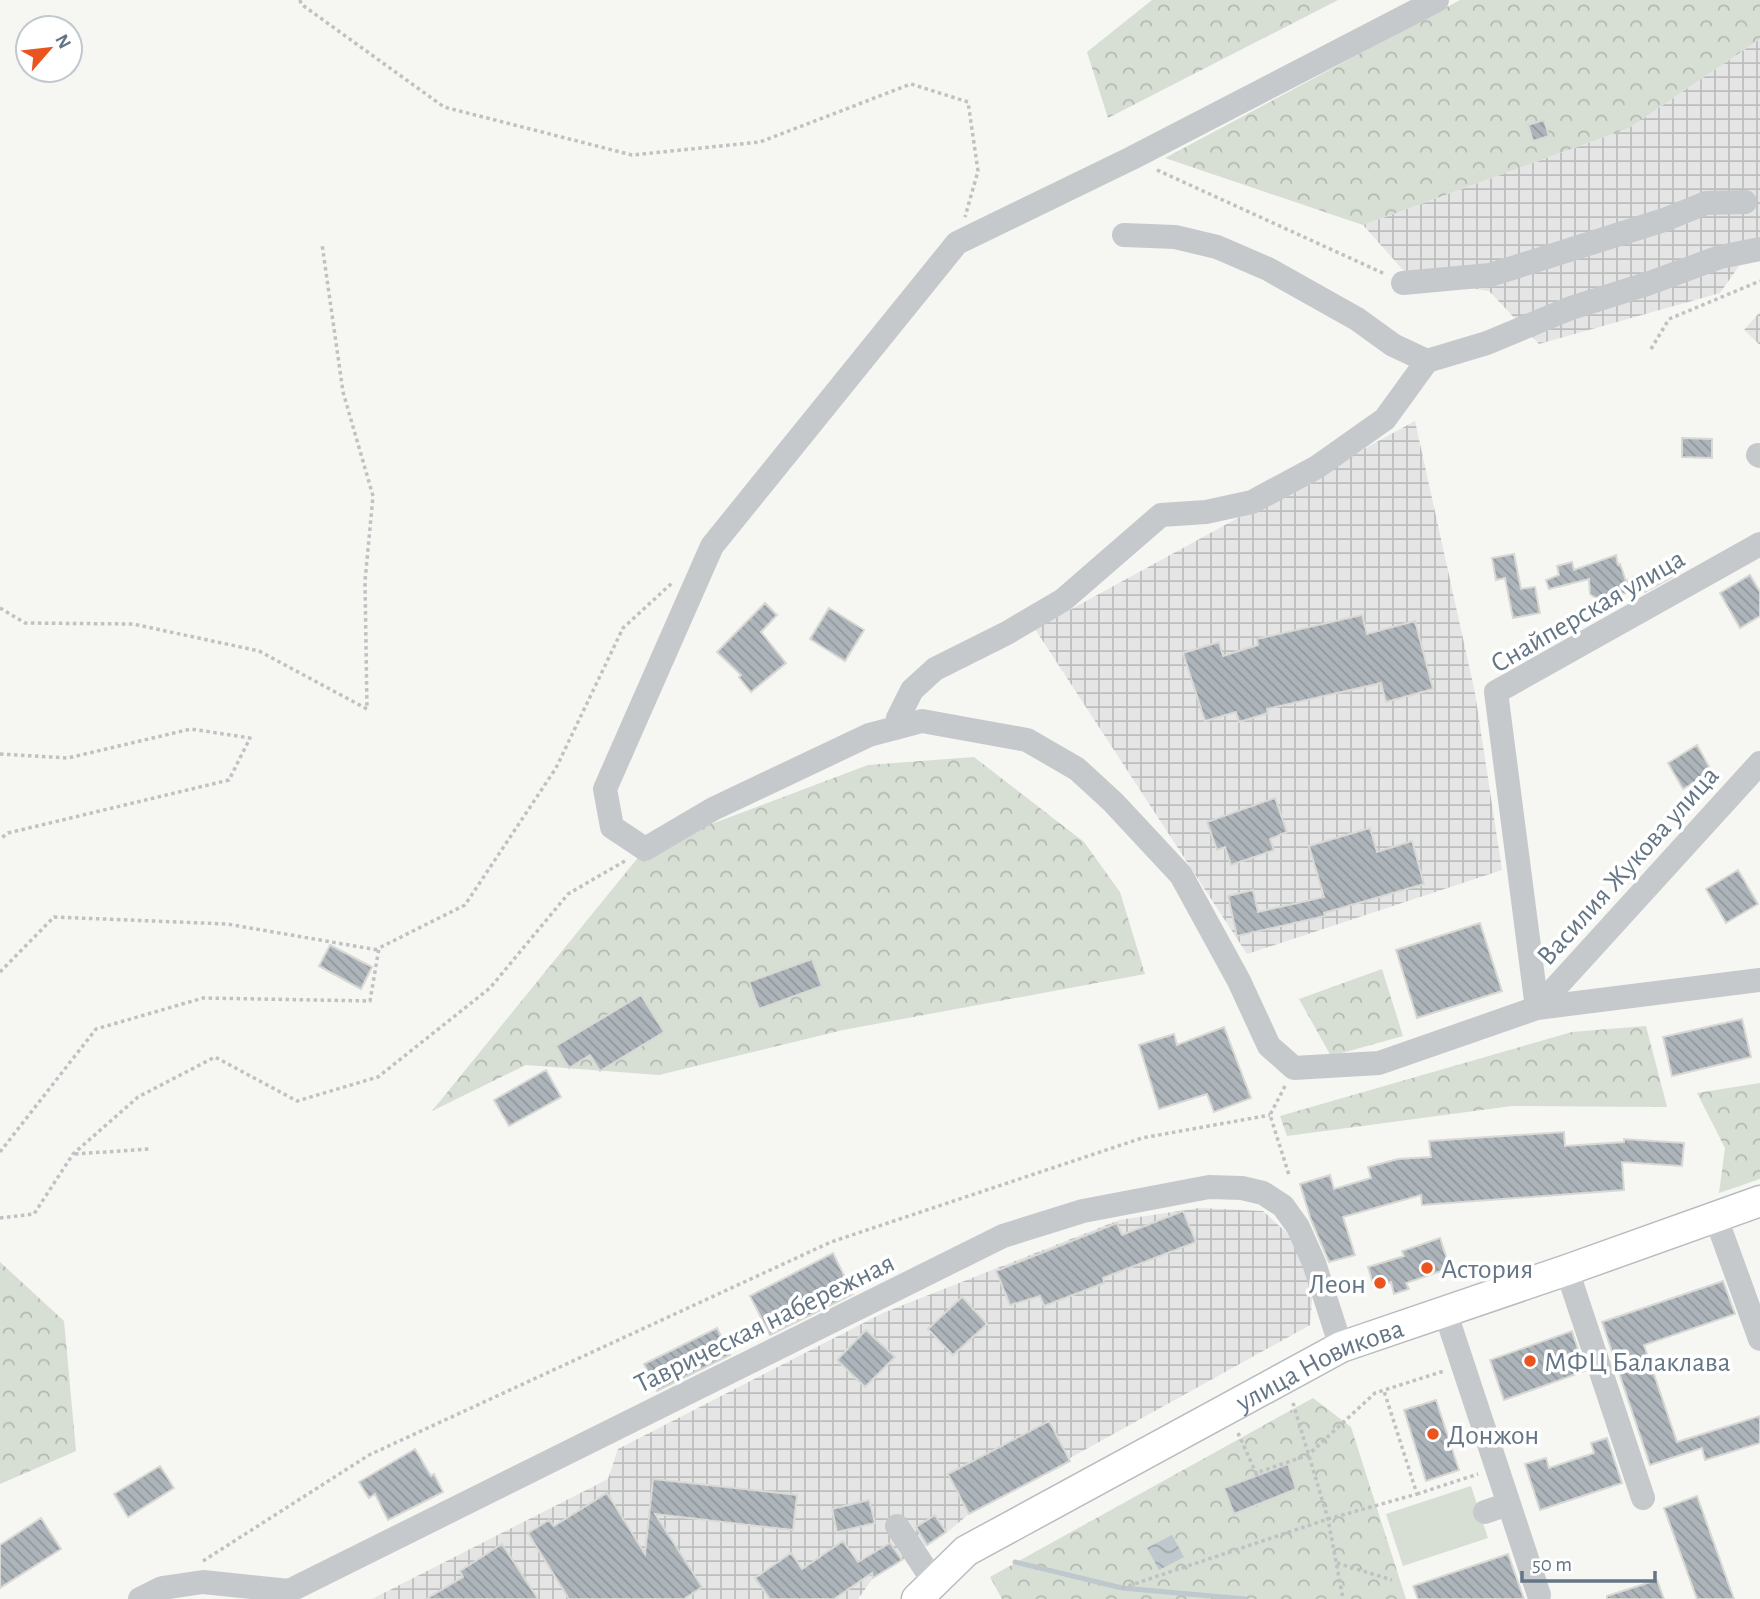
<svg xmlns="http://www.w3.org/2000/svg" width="1760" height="1599" viewBox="0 0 1760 1599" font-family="'Alegreya Sans',sans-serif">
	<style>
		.industrial { fill: url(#industrial-grid) }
		.forest { fill: url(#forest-crowns) }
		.pitch { fill: #d7ded3 }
		.water { fill: url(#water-waves) }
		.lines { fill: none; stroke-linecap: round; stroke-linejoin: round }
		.stream { stroke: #bec8cd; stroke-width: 5 }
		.building { fill: url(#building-back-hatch); stroke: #d8d8d5; stroke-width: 2 }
		.major-casing { stroke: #b8bcc0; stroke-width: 33 }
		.path { stroke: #bfc1c3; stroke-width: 3.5; stroke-dasharray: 3.5 3.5; stroke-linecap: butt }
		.minor { stroke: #c6c9cc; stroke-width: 24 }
		.major { stroke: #fff; stroke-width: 30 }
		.poi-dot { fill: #ea541f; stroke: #fff; stroke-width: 2.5 }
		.labels { text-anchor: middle; stroke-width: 7; stroke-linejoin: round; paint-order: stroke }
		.street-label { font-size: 28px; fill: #647585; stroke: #fff }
		.poi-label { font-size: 28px; fill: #647585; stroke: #fff; text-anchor: start }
	</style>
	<defs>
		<pattern id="industrial-grid" width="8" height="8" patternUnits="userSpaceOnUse" patternTransform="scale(1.75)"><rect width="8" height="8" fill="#e4e5e4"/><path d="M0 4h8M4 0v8" fill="none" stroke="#bcbebe"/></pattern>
		<pattern id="forest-crowns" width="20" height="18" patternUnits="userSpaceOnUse" patternTransform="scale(1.75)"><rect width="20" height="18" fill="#d7ded3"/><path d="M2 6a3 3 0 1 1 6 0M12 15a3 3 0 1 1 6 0" fill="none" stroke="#b2b9b1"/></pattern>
		<pattern id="water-waves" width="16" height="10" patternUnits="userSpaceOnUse" patternTransform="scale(1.75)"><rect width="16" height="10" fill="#bec8cd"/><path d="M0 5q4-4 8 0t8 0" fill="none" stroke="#9ea7ac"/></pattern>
		<pattern id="building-back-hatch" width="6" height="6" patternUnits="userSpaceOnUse" patternTransform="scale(1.75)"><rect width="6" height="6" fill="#adb4ba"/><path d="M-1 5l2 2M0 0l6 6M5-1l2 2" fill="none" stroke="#90979d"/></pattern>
	</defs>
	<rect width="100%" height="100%" fill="#f6f6f3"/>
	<!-- industrial -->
	<path class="industrial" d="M1760 39V236L1720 293 1539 344 1489 291 1411 279 1363 225 1629 128Z
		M1760 312V345L1744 330Z
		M1415 421 1475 693 1502 870 1247 954 1035 629Z
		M1199 1208 1263 1211 1300 1245 1313 1288 1310 1325 969 1514 946 1533 873 1578 858 1599H372L608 1479 618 1449 883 1313 1119 1220Z"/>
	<!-- forest -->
	<path class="forest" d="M1152 0H1338L1108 118 1087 52Z
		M1460 0H1760V39L1629 128 1363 225 1165 158Z
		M974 757 1084 842 1120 892 1145 974 843 1030 659 1075 526 1065 432 1111 645 849 868 765Z
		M1382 969 1403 1036 1331 1056 1299 999Z
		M1646 1026 1667 1107 1512 1106 1287 1136 1280 1116 1572 1032Z
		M1760 1083V1179L1719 1193 1725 1148 1697 1093Z
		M0 1262 64 1321 76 1451 0 1484Z
		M1313 1398 1351 1427 1406 1599H1002L990 1577Z"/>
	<!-- pitch -->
	<path class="pitch" d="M1471 1486 1488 1538 1403 1566 1386 1514Z"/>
	<!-- water -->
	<path class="water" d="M1172 1535 1184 1557 1159 1570 1147 1548Z"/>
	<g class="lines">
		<!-- stream -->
		<path class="stream" d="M1015 1562 1122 1588 1245 1599"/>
	</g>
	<!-- building -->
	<path class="building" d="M1544 120 1549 136 1533 141 1528 125Z
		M1682 438 1712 439V458L1682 457Z
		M1514 554 1521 589 1535 587 1540 613 1513 618 1505 578 1496 580 1492 558Z
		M1616 555 1618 565 1620 564 1626 581 1663 561 1672 577 1645 592 1642 587 1602 602 1590 594 1589 579 1549 589 1546 580 1559 575 1557 566 1572 562 1574 570Z
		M1750 575 1760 592V616L1740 628 1720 593Z
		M765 603 777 615 761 632 786 663 751 692 739 677 741 675 717 652Z
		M829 608 864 630 845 661 810 639Z
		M1362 615 1367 634 1415 621 1433 689 1386 702 1381 683 1267 709 1268 713 1239 722 1236 712 1205 721 1183 653 1219 642 1223 656 1258 645 1257 639Z
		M1697 745 1712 772 1683 789 1668 763Z
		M1275 798 1287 832 1270 839 1274 850 1231 865 1225 847 1217 850 1207 822Z
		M1370 828 1377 852 1412 841 1424 884 1324 913 1325 916 1237 936 1228 896 1253 890 1258 912 1324 897 1309 846Z
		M1738 870 1758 904 1726 923 1706 889Z
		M1480 923 1502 991 1417 1018 1396 950Z
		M330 945 372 967 361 989 319 966Z
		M812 959 822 986 759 1009 749 982Z
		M641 995 664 1032 600 1071 590 1055 569 1068 556 1046Z
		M1742 1019 1751 1057 1672 1076 1663 1037Z
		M1224 1027 1251 1098 1214 1112 1207 1094 1159 1109 1139 1045 1174 1034 1177 1045Z
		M546 1070 561 1097 509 1126 494 1100Z
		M1564 1132 1565 1146 1624 1142V1139L1684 1143 1682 1166 1622 1162 1624 1190 1422 1205 1421 1195 1343 1217 1355 1255 1329 1262 1311 1220 1300 1184 1330 1175 1334 1189 1371 1178 1368 1167 1398 1159 1431 1157 1429 1141Z
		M1183 1211 1196 1242 1103 1278 1104 1283 1044 1306 1040 1296 1010 1305 996 1271 1117 1223 1122 1235Z
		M1440 1238 1450 1268 1406 1283 1409 1289 1394 1294 1391 1282 1374 1287 1368 1267 1404 1256 1402 1251Z
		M833 1253 853 1294 770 1335 750 1296Z
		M1723 1281 1735 1314 1644 1345 1677 1442 1760 1416V1443L1705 1460 1702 1448 1650 1465 1602 1322Z
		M962 1297 987 1324 953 1355 928 1329Z
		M717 1328 730 1355 657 1391 644 1364Z
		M866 1330 895 1357 865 1387 837 1360Z
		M1572 1331 1585 1371 1504 1400 1490 1360Z
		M1436 1400 1459 1470 1426 1481 1404 1410Z
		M1049 1421 1070 1461 969 1514 948 1474Z
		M1607 1438 1622 1483 1540 1510 1525 1464 1546 1458 1549 1468 1594 1453 1591 1443Z
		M415 1449 431 1476 434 1474 443 1492 388 1520 375 1494 369 1498 359 1482Z
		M1288 1464 1296 1489 1234 1514 1224 1488Z
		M160 1466 174 1488 128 1517 114 1494Z
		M653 1479 797 1495 793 1530 655 1514 702 1587 684 1599H569L528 1533 549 1520 554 1526 607 1493 645 1554Z
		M1697 1496 1734 1599H1697L1664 1508Z
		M869 1500 875 1523 837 1532 832 1509Z
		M935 1515 946 1532 927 1545 916 1527Z
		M41 1518 61 1549 0 1588V1545Z
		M843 1541 858 1562 890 1543 902 1560 873 1578 872 1573 834 1599H770L755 1578 791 1553 802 1569Z
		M502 1544 538 1599H426L463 1577 460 1571Z
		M1508 1554 1524 1599H1418L1413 1586Z
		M1657 1580 1664 1599H1607V1596Z"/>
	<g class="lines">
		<defs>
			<g id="major">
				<path id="s1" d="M917 1599 966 1551 1341 1347 1567 1270 1760 1201"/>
			</g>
		</defs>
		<!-- major casing -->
		<use href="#major" class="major-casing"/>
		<!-- path -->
		<path class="path" d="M300 0 301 4 444 107 632 155 760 142 911 84 968 102 978 171 965 217
			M1157 170 1385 274
			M1651 349 1669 319 1760 281
			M0 608 25 623 133 624 259 651 367 709 365 581 373 496 343 392 322 244
			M0 754 68 758 191 729 250 738 229 780 8 833 0 839
			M0 972 54 917 227 924 378 950
			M1285 1086 1270 1115 1289 1175
			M0 1152 96 1029 203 998 370 1001 379 948 465 905 556 768 623 628 672 583
			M75 1154 150 1149
			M0 1218 34 1214 73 1154 138 1097 215 1057 297 1101 378 1077 490 988 568 894 625 861
			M1293 1403 1328 1519 1343 1599
			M1238 1433 1256 1473
			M1257 1476 1256 1473 1308 1455 1375 1393 1444 1371
			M1417 1494 1478 1474
			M203 1561 369 1455 831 1242 1142 1138 1270 1115
			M1337 1563 1392 1580
			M1122 1588 1328 1519 1417 1494 1384 1391"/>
		<!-- minor -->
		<path class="minor" d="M1437 0 1132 158 957 243 712 546 605 789 612 827 645 849 713 809 869 735 922 721 1027 740 1077 769 1113 802 1181 875 1239 981 1269 1046 1294 1068 1379 1063 1537 1008 1760 980
			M1124 235 1175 237 1217 247 1268 269 1357 319 1393 345 1427 361 1487 343 1571 308 1647 284 1720 257 1760 249
			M1403 283 1490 275 1664 220 1706 203 1745 202
			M1758 455 1760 456
			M896 728 898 718 912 690 935 669 1007 633 1063 600 1161 515 1206 512 1252 502 1317 467 1385 419 1427 361
			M1537 1008 1496 692 1760 544
			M1537 1008 1760 763
			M1716 1218 1760 1339
			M1567 1270 1643 1498
			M1445 1311 1539 1595
			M1485 1512 1508 1504
			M897 1526 934 1582
			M140 1599 162 1588 203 1582 289 1591 1003 1236 1083 1211 1209 1187 1242 1188 1263 1193 1283 1206 1298 1227 1314 1263 1341 1347"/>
		<!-- major -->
		<use href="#major" class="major"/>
	</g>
	<!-- markers -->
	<g class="poi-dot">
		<circle cx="1427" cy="1268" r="7"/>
		<circle cx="1380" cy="1283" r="7"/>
		<circle cx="1530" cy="1361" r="7"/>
		<circle cx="1433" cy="1434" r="7"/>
	</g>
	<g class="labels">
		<!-- street labels -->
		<g class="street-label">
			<text transform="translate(1587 610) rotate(-30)" y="10">Снайперская улица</text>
			<text transform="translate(1627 865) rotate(-48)" y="10">Василия Жукова улица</text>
			<text transform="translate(764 1322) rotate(-26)" y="10">Таврическая набережная</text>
			<text dy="10" stroke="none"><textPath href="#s1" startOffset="469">улица Новикова</textPath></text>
		</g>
		<!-- poi labels -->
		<g class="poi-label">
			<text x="1441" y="1278">Астория</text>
			<text x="1366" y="1293" text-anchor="end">Леон</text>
			<text x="1544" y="1371">МФЦ Балаклава</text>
			<text x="1447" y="1444">Донжон</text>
		</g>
	</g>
	<!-- north arrow -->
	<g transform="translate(49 49) rotate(62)"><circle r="33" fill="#ffffff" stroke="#c1c8ce" stroke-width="2"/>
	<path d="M0-5L12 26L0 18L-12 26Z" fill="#ea541f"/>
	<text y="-10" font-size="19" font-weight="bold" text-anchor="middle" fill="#647585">N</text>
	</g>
	<!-- scale -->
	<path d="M1522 1571v10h133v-10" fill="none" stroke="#647585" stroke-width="3.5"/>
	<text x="1532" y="1571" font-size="21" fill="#647585" stroke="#ffffff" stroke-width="5" paint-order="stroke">50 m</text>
</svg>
